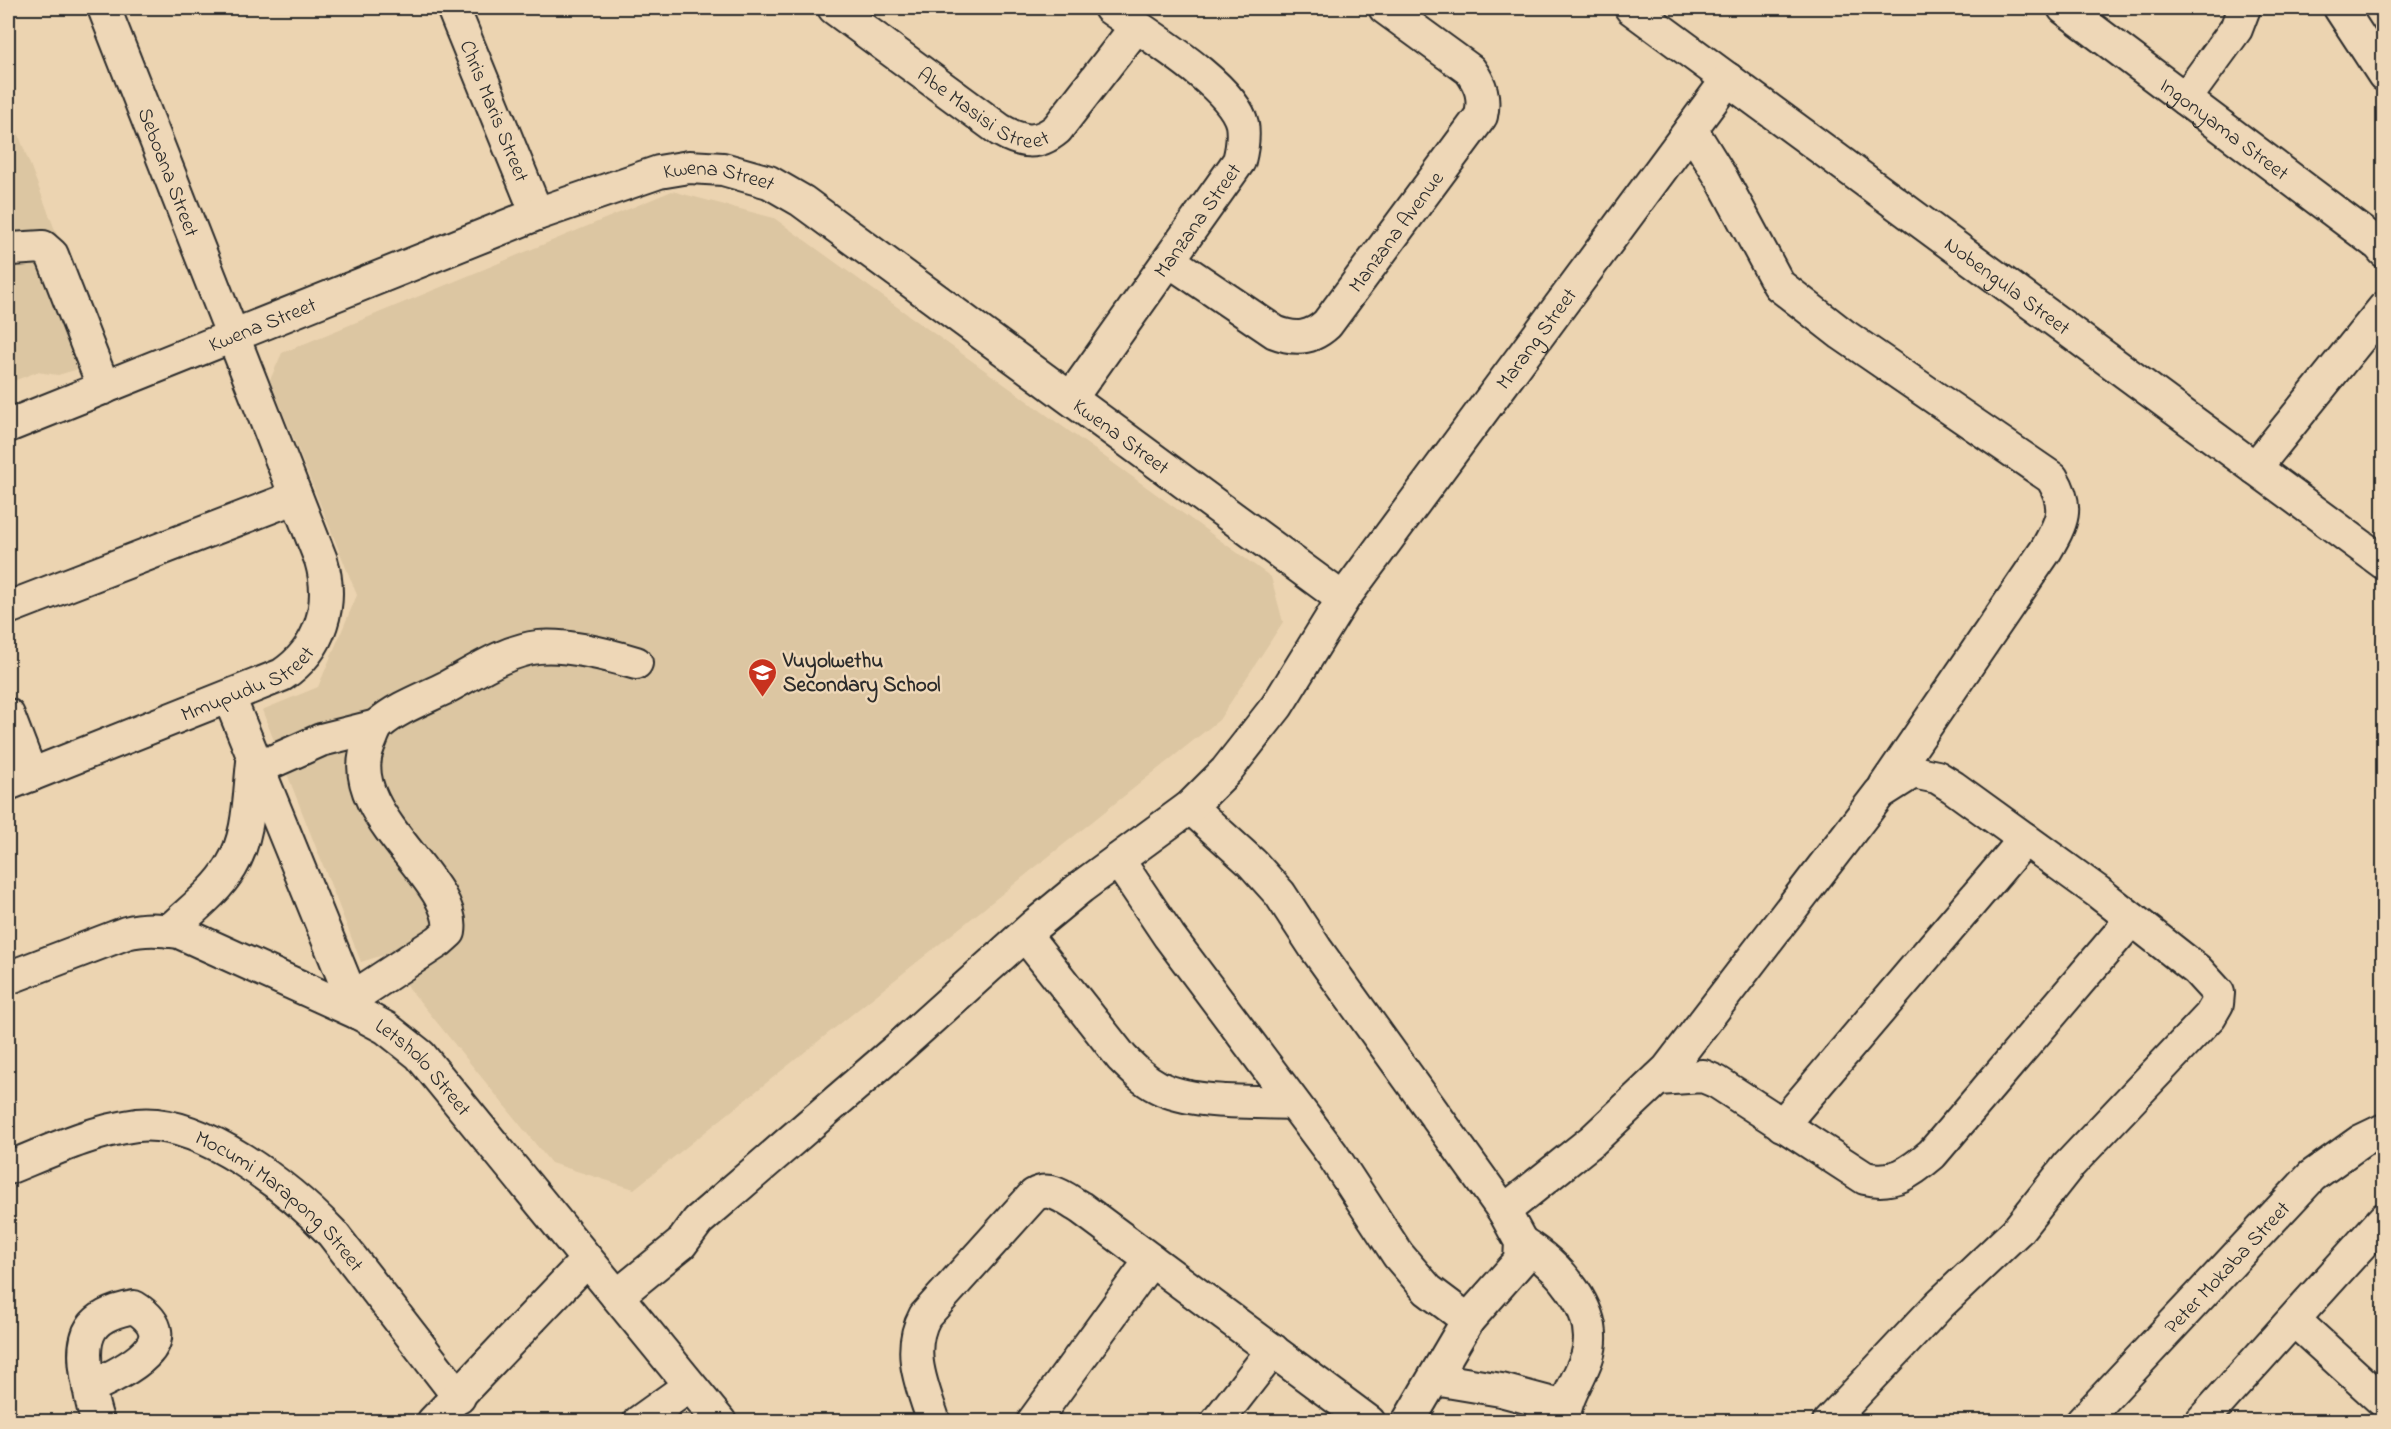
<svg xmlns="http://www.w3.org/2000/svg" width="2391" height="1429" viewBox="0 0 2391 1429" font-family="'Indie Flower',sans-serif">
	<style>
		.built { fill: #dcc6a2 }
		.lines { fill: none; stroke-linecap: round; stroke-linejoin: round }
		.minor-casing { stroke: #2b2b2b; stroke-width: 36 }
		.minor { stroke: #eed7b7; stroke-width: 32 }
		.labels { text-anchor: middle; stroke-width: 5; stroke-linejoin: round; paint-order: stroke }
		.street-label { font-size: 21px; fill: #2b2b2b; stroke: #eed7b7 }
		.poi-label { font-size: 21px; font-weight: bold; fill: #2b2b2b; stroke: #eed7b7; text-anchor: start }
	</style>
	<rect width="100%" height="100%" fill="#ecd4b1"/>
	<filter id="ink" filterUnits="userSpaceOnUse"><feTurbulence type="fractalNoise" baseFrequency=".0167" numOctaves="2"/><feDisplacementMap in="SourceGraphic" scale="12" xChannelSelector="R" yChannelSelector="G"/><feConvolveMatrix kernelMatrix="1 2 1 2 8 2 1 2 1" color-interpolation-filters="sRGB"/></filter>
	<g filter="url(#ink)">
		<!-- built -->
		<path class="built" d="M8 107 105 361 58 375 37 372 8 383Z
			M672 191 774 218 1271 577 1283 622 1219 720 634 1189 551 1163 409 988 390 953 361 962 262 710 318 687 357 595 270 380 282 353Z"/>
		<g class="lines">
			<defs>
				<g id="minor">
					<path id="s1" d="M453 8 537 214"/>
					<path id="s2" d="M834 8 1000 130C1021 142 1037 146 1057 129L1136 27"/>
					<path id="s3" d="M1631 8 2384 563"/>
					<path id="s4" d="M2064 8 2379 245 2384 251"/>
					<path d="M2340 8 2384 75"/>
					<path d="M2185 99 2236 29 2244 8"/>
					<path d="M1691 129 1722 179 1779 285 1842 334 2052 478C2070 508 2062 522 2046 550L1885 786"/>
					<path d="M11 249 43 247 52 255 104 388"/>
					<path id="s5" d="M1170 261 1275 332C1295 340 1311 339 1327 324L1481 116C1485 97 1481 85 1470 70L1385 8"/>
					<path id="s6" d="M1071 398 1239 161C1242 149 1244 136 1242 124 1233 85 1143 32 1110 8"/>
					<path id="s7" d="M8 426 537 214 659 172 689 167 723 169 769 182 802 201 1343 599"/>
					<path d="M2255 468 2384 308"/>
					<path d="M8 608 296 497"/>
					<path d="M229 697 358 1013"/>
					<path d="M8 715 31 775"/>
					<path d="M258 768 321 740 377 726"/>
					<path id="s8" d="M8 784 282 675C321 649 334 604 321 560L104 8"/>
					<path d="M1190 807 1252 863 1280 894 1316 949 1504 1211 1521 1242 1520 1261 1468 1320 1408 1422"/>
					<path d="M1118 860 1169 936 1332 1154 1398 1255 1428 1290 1468 1320"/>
					<path d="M169 931C190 911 216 892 231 867 250 836 249 797 253 762"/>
					<path d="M1025 935 1122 1058C1133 1069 1144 1080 1158 1087 1193 1105 1254 1101 1293 1103"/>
					<path id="s9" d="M8 978 126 933C144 928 160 929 179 932L358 1013 386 1028 420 1055 720 1422"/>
					<path d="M352 998 439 941 449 932C458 879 339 812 369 744 372 738 374 729 379 724 397 708 425 698 447 687 475 672 505 651 538 647 565 644 609 655 636 663"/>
					<path d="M1658 1079 1703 1076 1717 1082 1865 1178C1894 1185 1911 1172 1932 1154L2132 919"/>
					<path d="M1782 1125 2025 839"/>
					<path id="s10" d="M8 1168C50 1151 92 1131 137 1125 201 1118 290 1189 332 1233L459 1397"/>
					<path d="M1504 1211 1593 1140 1668 1069 1880 793 1913 772 1937 777 1953 787 2098 892 2197 970 2218 993 2217 1004 2210 1016 2069 1165 2017 1231 1940 1304 1829 1422"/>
					<path d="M1521 1242C1557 1264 1602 1311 1587 1357 1579 1380 1565 1397 1563 1422"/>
					<path id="s11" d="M617 1296 681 1244 698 1221 895 1051 1035 925 1081 887 1190 807 1226 771 1277 706 1343 599 1728 79"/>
					<path d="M2294 1320 2384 1402"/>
					<path d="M1435 1379 1501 1390 1564 1407"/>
					<path d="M89 1388C119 1374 191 1342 134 1307 90 1315 80 1333 87 1376 90 1391 92 1407 98 1422"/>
					<path d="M433 1422 587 1260"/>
					<path d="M639 1422 689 1386"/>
					<path d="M934 1422C922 1386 906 1351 925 1316L1034 1195C1051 1185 1065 1199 1081 1208L1369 1422"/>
					<path d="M1033 1422 1151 1260"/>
					<path d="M1217 1422 1273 1350"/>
					<path id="s12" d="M2082 1422 2312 1176 2361 1141 2384 1130"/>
					<path d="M2201 1422 2384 1219"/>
				</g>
			</defs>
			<!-- minor casing -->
			<use href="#minor" class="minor-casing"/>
			<!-- minor -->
			<use href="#minor" class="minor"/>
		</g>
	</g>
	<!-- icons -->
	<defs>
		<symbol id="school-pin" viewBox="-11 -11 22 30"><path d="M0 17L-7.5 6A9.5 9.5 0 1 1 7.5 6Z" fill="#c8321e" stroke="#eed7b7"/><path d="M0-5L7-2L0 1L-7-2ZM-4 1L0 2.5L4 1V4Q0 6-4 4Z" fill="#fff"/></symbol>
	</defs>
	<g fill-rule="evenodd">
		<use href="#school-pin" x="746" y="656" width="33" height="45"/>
	</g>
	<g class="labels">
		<!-- street labels -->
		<g class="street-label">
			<text dy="7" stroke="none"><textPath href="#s2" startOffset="182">Abe Masisi Street</textPath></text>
			<text dy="7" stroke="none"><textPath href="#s1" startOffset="111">Chris Maris Street</textPath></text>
			<text dy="7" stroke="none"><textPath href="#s4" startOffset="201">Ingonyama Street</textPath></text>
			<text transform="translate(169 172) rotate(69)" y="7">Seboana Street</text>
			<text dy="7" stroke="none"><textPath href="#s7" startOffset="760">Kwena Street</textPath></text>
			<text dy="7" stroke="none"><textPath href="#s6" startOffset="218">Manzana Street</textPath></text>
			<text dy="7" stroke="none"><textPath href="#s5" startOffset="298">Manzana Avenue</textPath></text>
			<text dy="7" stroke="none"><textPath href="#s3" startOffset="468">Nobengula Street</textPath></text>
			<text dy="7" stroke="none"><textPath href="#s7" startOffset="274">Kwena Street</textPath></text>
			<text dy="7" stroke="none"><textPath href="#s11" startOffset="1338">Marang Street</textPath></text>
			<text dy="7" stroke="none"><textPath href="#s7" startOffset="1246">Kwena Street</textPath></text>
			<text dy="7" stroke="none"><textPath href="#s8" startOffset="260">Mmupudu Street</textPath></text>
			<text dy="7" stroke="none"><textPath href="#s9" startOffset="462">Letsholo Street</textPath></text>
			<text dy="7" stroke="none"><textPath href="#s10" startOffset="304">Mocumi Marapong Street</textPath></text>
			<text dy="7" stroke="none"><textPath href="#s12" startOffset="212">Peter Mokaba Street</textPath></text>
		</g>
		<!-- poi labels -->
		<g class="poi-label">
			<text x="783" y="667">Vuyolwethu<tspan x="783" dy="24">Secondary School</tspan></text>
		</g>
	</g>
	<!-- margin -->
	<rect width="2391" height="1429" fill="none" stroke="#eed7b7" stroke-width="30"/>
	<rect x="15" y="15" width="2361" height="1399" fill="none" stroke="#2b2b2b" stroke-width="2" filter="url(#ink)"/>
</svg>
